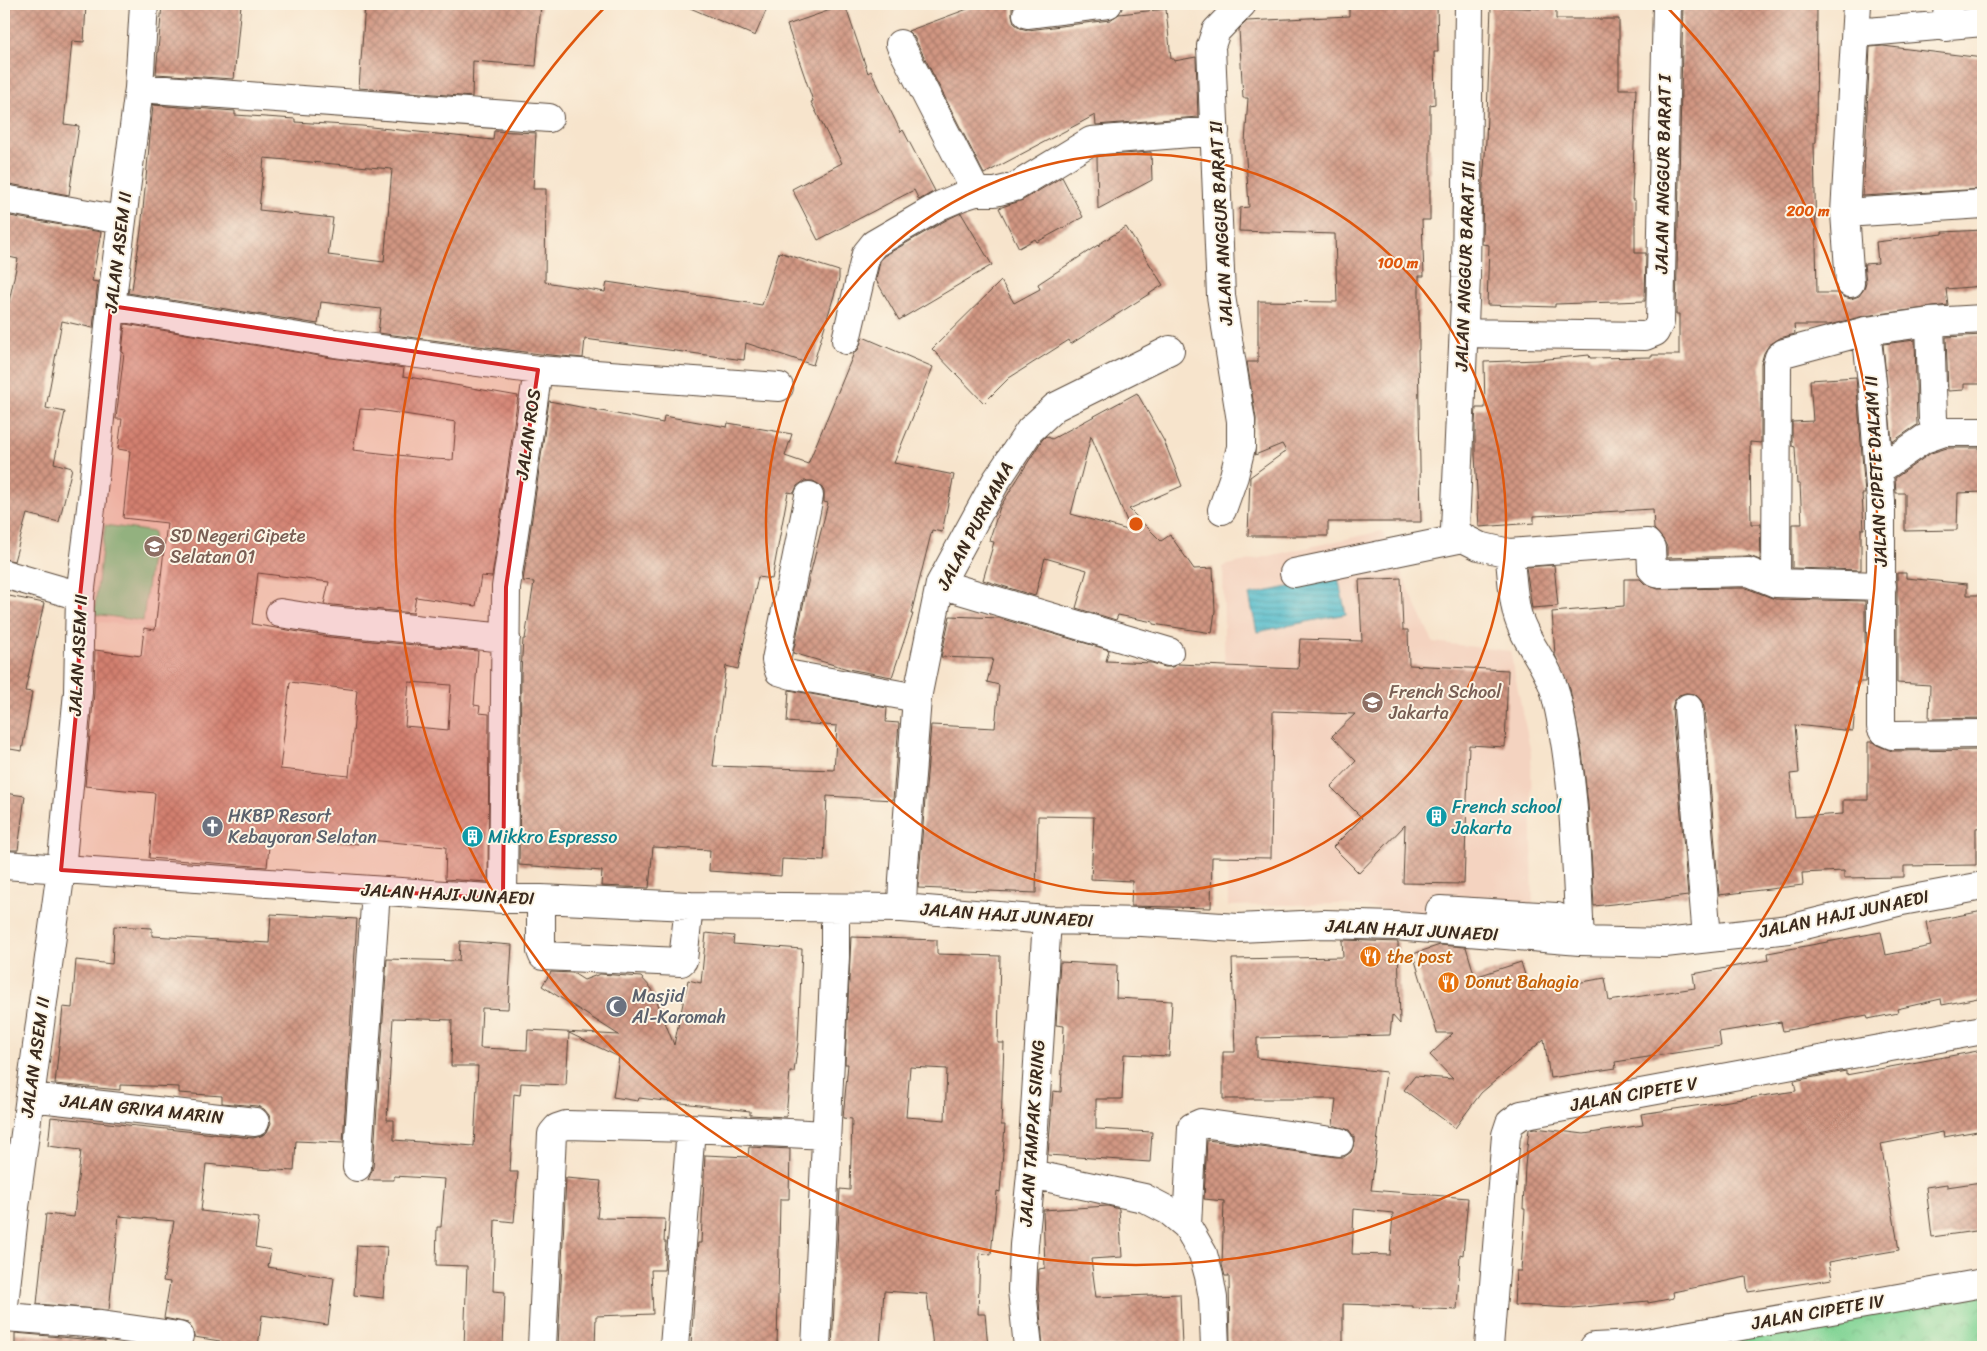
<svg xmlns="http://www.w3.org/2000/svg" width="1987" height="1351" viewBox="0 0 1987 1351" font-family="Sriracha,sans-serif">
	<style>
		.built { fill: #f4d3c0 }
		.park { fill: url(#park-crowns); stroke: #5e7f5a }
		.garden { fill: #82d495; stroke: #5e7f5a }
		.water { fill: url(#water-rules); stroke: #447274 }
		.building { fill: url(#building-cross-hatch); fill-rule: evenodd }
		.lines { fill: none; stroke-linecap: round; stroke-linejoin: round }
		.minor-casing { stroke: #574638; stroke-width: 30 }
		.minor { stroke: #fff; stroke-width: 28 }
		.marked { fill: #d62828; fill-opacity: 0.2; stroke: #d62828; stroke-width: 4; stroke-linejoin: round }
		.ring { fill: none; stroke: #df570d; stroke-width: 2.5 }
		.labels { text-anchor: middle; stroke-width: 4; stroke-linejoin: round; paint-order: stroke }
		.street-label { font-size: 18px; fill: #3b2a1e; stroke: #fcf5e5 }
		.education-label { font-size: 18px; fill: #785e54; stroke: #fcf5e5; text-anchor: start }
		.culture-label { font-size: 18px; fill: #0d838f; stroke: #fcf5e5; text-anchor: start }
		.worship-label { font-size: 18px; fill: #5b616d; stroke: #fcf5e5; text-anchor: start }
		.food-label { font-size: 18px; fill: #c56008; stroke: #fcf5e5; text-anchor: start }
		.centre { fill: #df570d; stroke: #fcf5e5; stroke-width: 2.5 }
		.ring-label { font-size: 15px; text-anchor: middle; font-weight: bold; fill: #df570d; stroke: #fcf5e5; stroke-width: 4; stroke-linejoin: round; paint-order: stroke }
	</style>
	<defs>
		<pattern id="park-crowns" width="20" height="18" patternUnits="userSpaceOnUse" patternTransform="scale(1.25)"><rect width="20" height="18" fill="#82d495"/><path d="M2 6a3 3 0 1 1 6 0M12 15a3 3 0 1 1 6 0" fill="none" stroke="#71b680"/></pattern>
		<pattern id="water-rules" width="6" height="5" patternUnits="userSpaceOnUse" patternTransform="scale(1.25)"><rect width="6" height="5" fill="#4eb9ca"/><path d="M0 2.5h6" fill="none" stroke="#4297a3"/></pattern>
		<pattern id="building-cross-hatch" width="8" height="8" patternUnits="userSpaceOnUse" patternTransform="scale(1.25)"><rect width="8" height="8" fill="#d19682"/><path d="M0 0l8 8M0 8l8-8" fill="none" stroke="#ab7b6a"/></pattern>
	</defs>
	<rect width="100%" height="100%" fill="#fcf5e5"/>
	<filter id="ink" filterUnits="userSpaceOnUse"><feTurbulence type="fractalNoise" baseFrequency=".02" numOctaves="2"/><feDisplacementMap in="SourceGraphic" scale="10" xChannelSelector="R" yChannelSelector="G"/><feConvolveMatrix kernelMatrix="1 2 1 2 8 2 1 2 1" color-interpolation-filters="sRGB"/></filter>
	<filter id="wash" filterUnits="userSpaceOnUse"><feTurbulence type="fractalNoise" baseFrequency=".0096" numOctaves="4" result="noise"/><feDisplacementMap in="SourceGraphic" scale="20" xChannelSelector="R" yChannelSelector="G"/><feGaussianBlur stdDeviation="1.12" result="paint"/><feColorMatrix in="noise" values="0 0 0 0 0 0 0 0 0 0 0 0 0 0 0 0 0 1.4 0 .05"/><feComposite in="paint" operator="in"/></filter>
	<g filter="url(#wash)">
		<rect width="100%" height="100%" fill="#f7e4cc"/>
		<!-- built -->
		<path class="built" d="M102 459 224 472 206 634 83 620Z
			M1382 531 1433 642 1510 651 1531 753 1533 926 1340 904 1228 906 1223 566Z"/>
		<!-- park -->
		<path class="park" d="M1983 1288V1347H1722L1692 1344Z"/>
		<!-- garden -->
		<path class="garden" d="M105 525 154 532 143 621 94 614Z"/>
		<!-- water -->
		<path class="water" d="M1338 577 1346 614 1257 632 1249 595Z"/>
		<g id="blocks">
			<!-- building -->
			<path class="building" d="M7 4H86L84 42 72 41 64 124 79 126 69 195 4 183V47H5Z
				M162 4H241L234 79 156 74Z
				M365 4H541L536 66 473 61 472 97 359 88Z
				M681 4H769L755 36Z
				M981 4H1016L1012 8V15L1014 23 1020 28 1028 30 1110 20 1119 14 1166 9 1171 59H1174V61L1196 57 1198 117 1096 125 1095 115 984 174 914 37 908 31Z
				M1349 4H1437L1438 52H1434L1435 104 1430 105V220H1422L1424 276H1419V350H1418L1421 522H1328V536H1248L1250 477 1286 451 1282 444 1255 455 1256 419 1247 362H1258V301L1337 302 1335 234 1239 231 1240 208 1249 207 1245 143 1248 98H1243L1239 29 1247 21 1349 16Z
				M1683 4H1817L1816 142 1814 143 1817 293H1838L1844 297 1851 299 1859 296 1864 289 1866 282 1864 264 1878 263 1876 242 1943 234V232L1983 230V286L1946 289 1948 305 1864 316 1829 325H1794L1795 334 1780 338 1769 345 1764 353 1761 364V443L1750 442 1751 524H1761L1760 560 1749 556 1667 558V547L1663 539 1654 529 1653 509 1534 516V523L1479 527 1475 455V424L1476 408H1485L1484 362 1538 360 1589 355 1590 358 1652 357V355H1679V314H1676Z
				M845 5 868 73 871 71 901 132 903 130 935 191 919 200 914 190 818 240 792 189 842 163 811 102 813 101 787 25Z
				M1491 7 1556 9V19H1619V89H1636L1632 200H1635V253H1646L1645 301 1555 304V307L1487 305 1489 245 1482 244 1483 183 1486 141Z
				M1883 46 1983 58V189L1863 196 1870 47Z
				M153 105 235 111V115L295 119V122L362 126 493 140 494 131 536 133 533 189H546L545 282 605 292 607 282 762 305 779 252 839 271V279L813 365 746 343 744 360 585 339 583 358 540 354 378 333 381 309 321 302 318 324 128 293 129 288 132 289 141 230ZM264 158 392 169 384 262 328 255 333 218 259 210Z
				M1151 152 1152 180 1098 209 1097 156Z
				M1062 177 1083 217 1037 242 1035 239 1019 248 999 208 1023 200Z
				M961 213 992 265 899 320 876 280 880 261 884 256 948 219Z
				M4 215 101 232 92 281 98 282 93 328 62 321 46 408 65 412 54 463 72 468 59 522 27 514 14 561 4 559V325L18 259 4 256Z
				M1126 227 1163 285 1071 344 1069 340 1009 378 984 403 932 349 1001 281 1014 303 1040 289 1038 284 1098 245 1099 247V244Z
				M125 324 332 358 404 368 403 376 518 396 492 577 481 576 476 606 416 597 413 613 333 605 324 604 329 582 258 573 252 624 329 637 478 651 474 705 480 706 479 713 489 714 488 882 445 879 446 847 358 839V844L270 836 267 867 149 858 155 793 85 786 94 693 95 650 141 656 144 628 155 630 167 523 123 518 130 451 118 449 122 419H116L124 353 122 352ZM360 409 378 410 456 422 453 460 433 459 353 450ZM290 682 357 690 349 776 280 769ZM409 682 451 685 448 730 405 726Z
				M1983 335V384H1964V390L1948 391 1946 337Z
				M863 337 933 367 894 463 954 475 942 532 932 530 911 614H913L892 677 848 669 793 653 807 587 828 503 824 502V491L820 485 813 481H804L797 486 794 493 788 492 772 579 758 577 738 669 726 666 713 766 834 770 837 726 787 722 789 690 887 708 886 722 899 723 893 800 827 796 824 861 782 859 781 876 709 871 710 850 653 847 649 888 601 886 602 871 519 865 521 673 523 639H525L534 582 523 581 549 401 663 423 664 416 727 427 728 423 792 434 785 456 808 464 854 353 858 350Z
				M1915 340 1917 425 1892 442 1883 344Z
				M1856 377 1865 494H1862L1864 529H1861V570L1792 568V524H1802L1800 484H1797L1795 447 1792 446V422L1813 421 1810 380Z
				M1137 393 1164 441 1182 486 1129 509 1161 541 1170 535 1194 569 1213 568 1215 611 1212 633 1153 624V622L1118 615 1116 620 1076 608 1087 570 1045 558 1035 596 983 580 994 542 989 541 1000 507 1042 440 1046 436 1052 439ZM1091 436 1117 497 1131 531 1071 514Z
				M1947 448H1983V492L1958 493 1957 530 1905 531V493H1896L1895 478 1931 453Z
				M1554 565 1558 606 1532 608 1526 567Z
				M1897 573H1906V578L1967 584V595H1983V718L1929 719 1930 685 1897 683Z
				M1401 578 1403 630H1408L1409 665 1508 670 1505 747 1469 745 1464 884 1403 883 1405 825 1359 873 1333 847 1362 818 1331 787 1356 761 1332 736 1355 714 1273 711 1271 858 1212 857 1211 908 1131 906 1132 881 1091 879 1094 817 1038 816 1036 893 918 888 931 725 995 728 999 685 987 682 993 659 941 657 950 616 999 618 1109 650 1106 661 1152 663 1165 667H1172L1178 664 1298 669 1300 639 1362 641 1359 580Z
				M1624 579H1640L1645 584 1658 589 1746 588 1775 599 1865 601V682H1857L1853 731 1795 725 1799 773 1790 774 1795 817 1843 814V800H1868V742H1873L1877 745 1892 751 1983 750V827L1976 828V865L1904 866V877L1844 878V871L1802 873 1803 885 1719 895 1704 707 1701 700 1695 694 1686 693 1679 695 1674 701 1672 709 1688 896 1641 902V901L1594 906 1589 814 1582 751 1570 689 1555 655 1552 612 1624 606Z
				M4 595 44 603 25 691 32 692 22 751 4 748Z
				M4 793 25 796 18 850H4Z
				M1983 911V997L1942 1005 1941 999 1897 1009 1898 1013 1868 1019 1867 1015 1783 1031 1781 1022 1719 1032 1721 1046 1615 1062 1616 1068 1550 1078 1544 1039 1481 1093 1455 1128 1404 1090 1415 1076 1453 1079 1430 1055 1453 1033H1437L1413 954 1440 945 1466 947 1475 977 1521 962 1530 991 1605 978 1609 1001 1695 988 1693 974 1769 960 1768 953 1881 932 1886 955 1931 946 1926 922Z
				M271 914 357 919 343 1143 296 1141 294 1171 257 1169 206 1164 201 1211 259 1218 255 1247 271 1250 268 1267 334 1278 328 1325 262 1315 258 1347H219L220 1341 194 1337 193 1330 188 1323 164 1318 170 1282 163 1281 174 1221 119 1216 109 1310 37 1304 46 1214 74 1217 81 1150 48 1146 51 1117 253 1138 261 1136 267 1132 271 1123 269 1115 264 1109 257 1106 222 1103V1096L179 1093V1087L120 1085V1090L55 1084 63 1007 72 1008 76 960 112 964 114 926 152 928V936L269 943Z
				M706 933 734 936 733 944 802 949 798 1043 794 1072H790L786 1117 750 1115V1111L639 1098 638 1101 613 1097 619 1057 569 1033 566 1085 521 1083 520 1095 514 1094 510 1172H518L514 1222 495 1220 493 1291 505 1292 503 1347H464L467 1266 436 1265 437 1227H441L445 1179 394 1176V1180H368L373 1168 387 959 459 961 460 941 512 945 508 1009 482 1008 480 1048 527 1050 528 1030 619 1035 542 986 551 972 573 973 584 980 600 974 641 977 652 989 674 1045 688 980 701 983ZM393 1018 452 1020 451 1066H478L474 1146 394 1140V1120H387Z
				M851 937 937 940V954L1000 956 998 1043H1004L1001 1125H1005L1000 1192 997 1191 991 1255 980 1253 978 1314H985L988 1347H933L927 1294 884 1291 880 1347H832L840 1189 850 1190 852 1119 843 1118 848 1064H845ZM910 1067 947 1069 945 1120 906 1117Z
				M1342 940 1398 942 1400 1024 1392 1015 1390 1035 1257 1038V1058L1386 1072 1371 1190 1468 1198 1463 1255 1460 1254 1457 1310 1413 1308V1306L1343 1304V1347H1230L1229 1276H1225L1222 1265 1224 1201 1204 1199 1207 1140 1337 1157H1344L1351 1152 1354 1144V1137L1349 1130 1333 1125 1336 1099H1223V1052H1235L1232 959 1343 957ZM1354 1209 1393 1213 1390 1255 1352 1254Z
				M1060 962 1117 965 1116 998 1172 1001 1169 1056 1124 1054 1122 1099H1096V1129L1152 1132 1150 1162 1048 1155 1053 1091 1061 1092 1064 1026 1056 1025Z
				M1983 1050V1130L1944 1137 1943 1132 1881 1144 1899 1250 1829 1262 1832 1279 1748 1292 1746 1277 1673 1292 1674 1298 1648 1303V1301L1573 1308 1514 1305 1516 1271H1521L1525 1209H1523L1525 1166 1529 1129 1535 1128 1584 1134 1643 1125 1641 1114 1796 1091 1794 1081 1846 1071V1075Z
				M749 1147 790 1149 789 1199H780L777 1347 691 1345 698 1243H701L705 1155 748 1157Z
				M566 1178 601 1181 597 1218 665 1219 664 1242H666L664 1270H651L653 1314 596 1316 595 1347H558Z
				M1981 1182 1983 1198V1230L1932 1237 1926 1187 1947 1184V1187Z
				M1108 1206 1119 1209 1122 1257 1091 1259 1096 1297 1180 1294 1182 1347H1043L1038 1290 1039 1269 1045 1268 1043 1210Z
				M357 1245 387 1247 383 1298 354 1295Z
				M15 1333 105 1341V1347H15Z"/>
		</g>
	</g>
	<g filter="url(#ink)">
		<use href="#blocks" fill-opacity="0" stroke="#574638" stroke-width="1"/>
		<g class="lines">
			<defs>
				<path id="minor" d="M1469 4 1466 278 1455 529 1463 538 1479 546 1509 553 1647 543 1651 548 1652 569 1656 573 1661 574 1749 572 1776 583 1882 586
					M1027 14 1108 4
					M1946 27 1948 4
					M1856 33 1983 22
					M900 44 976 192
					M139 88 549 118
					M4 199 121 220
					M1845 213 1983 204
					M1850 283 1845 213 1857 4
					M111 306 335 343 538 370 779 387
					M1930 322 1933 419 1936 430 1944 432H1983
					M1866 331 1873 391 1881 502V727L1883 731 1892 735 1983 734
					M1464 333 1645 336 1655 332 1660 322 1667 4
					M846 340 866 254 874 244 941 205 960 197 976 192H995L1015 187 1091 141 1215 131
					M1879 470 1924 439 1944 432
					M809 496 776 660 779 671 792 675 917 698
					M1222 510 1234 476 1241 447V421L1221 296 1211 46 1216 31 1242 4
					M1509 553C1512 572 1512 594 1517 613 1524 641 1547 663 1555 692 1575 772 1576 858 1580 941
					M1294 573 1463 538
					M4 574 80 596
					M1776 583 1777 364 1779 357 1784 353 1866 331 1930 322 1983 319
					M940 584 1169 652
					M280 613 331 621 506 638
					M1688 708 1707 938
					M4 865 503 899H541L689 906 902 908 1047 920 1142 922 1238 928 1324 924 1395 926 1580 941 1665 943 1789 929 1902 901 1983 886
					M503 899 506 587 538 370
					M541 899V951L543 956 681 962 683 960 689 906
					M902 908 903 879 917 698 940 584 996 481 1030 430 1055 407 1170 350
					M1439 925 1440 910 1557 917 1559 939
					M30 1097 255 1122
					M357 1167 376 891
					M1031 1174 1144 1198 1169 1211 1187 1226 1203 1254 1209 1276 1213 1298 1215 1347
					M1187 1226 1192 1127 1201 1123 1339 1142
					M4 1305 15 1207 61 870 78 692 80 596 92 500 111 306 139 88 144 4
					M4 1317 87 1323 179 1336
					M542 1347 552 1134 557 1128 566 1125 691 1128 826 1135
					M674 1347 691 1128
					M816 1347 835 957V909
					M1028 1347 1022 1290 1024 1245 1031 1174 1047 920
					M1489 1347 1506 1135 1510 1123 1521 1115 1983 1030
					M1594 1347 1635 1345 1983 1283"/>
			</defs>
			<!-- minor casing -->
			<use href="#minor" class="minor-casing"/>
			<!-- minor -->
			<use href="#minor" class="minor"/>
		</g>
	</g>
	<!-- marked area -->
	<path class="marked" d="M111 306 538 370 506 587 503 899 61 870 78 692 80 596Z"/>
	<!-- distance rings -->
	<g class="ring">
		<circle cx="1136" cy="524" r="370"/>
		<path d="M1665 5A741 741 0 1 1 607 5"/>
	</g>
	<!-- icons -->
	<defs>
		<symbol id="school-disc" viewBox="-11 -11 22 22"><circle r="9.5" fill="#8d6e63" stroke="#fcf5e5"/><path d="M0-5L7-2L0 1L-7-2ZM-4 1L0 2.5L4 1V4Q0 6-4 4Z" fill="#fff"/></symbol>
		<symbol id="building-disc" viewBox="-11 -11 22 22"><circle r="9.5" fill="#0f9aa8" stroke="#fcf5e5"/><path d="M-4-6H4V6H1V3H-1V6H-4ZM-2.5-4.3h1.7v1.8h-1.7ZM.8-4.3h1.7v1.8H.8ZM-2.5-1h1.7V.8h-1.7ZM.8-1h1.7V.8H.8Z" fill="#fff"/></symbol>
		<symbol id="church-disc" viewBox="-11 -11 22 22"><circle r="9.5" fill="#6b7280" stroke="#fcf5e5"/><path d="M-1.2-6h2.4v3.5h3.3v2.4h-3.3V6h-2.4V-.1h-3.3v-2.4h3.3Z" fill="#fff"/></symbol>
		<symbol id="restaurant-disc" viewBox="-11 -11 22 22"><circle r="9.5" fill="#e8710a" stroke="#fcf5e5"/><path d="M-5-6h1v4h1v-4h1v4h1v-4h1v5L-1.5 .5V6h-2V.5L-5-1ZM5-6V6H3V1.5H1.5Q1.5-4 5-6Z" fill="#fff"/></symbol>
		<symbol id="mosque-disc" viewBox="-11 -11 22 22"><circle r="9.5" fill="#6b7280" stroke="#fcf5e5"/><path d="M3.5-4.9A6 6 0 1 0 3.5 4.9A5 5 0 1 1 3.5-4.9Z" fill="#fff"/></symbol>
	</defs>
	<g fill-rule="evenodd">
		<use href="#school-disc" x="142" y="534" width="25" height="25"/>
		<use href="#school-disc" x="1360" y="690" width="25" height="25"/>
		<use href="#building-disc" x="1424" y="804" width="25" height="25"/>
		<use href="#church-disc" x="200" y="814" width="25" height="25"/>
		<use href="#building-disc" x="460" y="824" width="25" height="25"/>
		<use href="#restaurant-disc" x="1358" y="944" width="25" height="25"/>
		<use href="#restaurant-disc" x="1436" y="970" width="25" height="25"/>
		<use href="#mosque-disc" x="604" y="994" width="25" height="25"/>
	</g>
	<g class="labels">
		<!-- street labels -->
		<g class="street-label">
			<text transform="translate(1663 174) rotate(-89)" y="6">JALAN ANGGUR BARAT I</text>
			<text transform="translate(1221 223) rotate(-93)" y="6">JALAN ANGGUR BARAT II</text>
			<text transform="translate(118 252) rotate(-83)" y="6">JALAN ASEM II</text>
			<text transform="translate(1465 266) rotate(-88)" y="6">JALAN ANGGUR BARAT III</text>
			<text transform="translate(528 434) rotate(-82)" y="6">JALAN ROS</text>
			<text transform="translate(1876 471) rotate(-93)" y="6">JALAN CIPETE DALAM II</text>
			<text transform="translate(975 526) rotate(-62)" y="6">JALAN PURNAMA</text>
			<text transform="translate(78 655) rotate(-87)" y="6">JALAN ASEM II</text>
			<text transform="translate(448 894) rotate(3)" y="6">JALAN HAJI JUNAEDI</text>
			<text transform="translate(1844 914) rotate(-12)" y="6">JALAN HAJI JUNAEDI</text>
			<text transform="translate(1007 915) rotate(4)" y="6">JALAN HAJI JUNAEDI</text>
			<text transform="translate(1412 930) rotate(3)" y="6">JALAN HAJI JUNAEDI</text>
			<text transform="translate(35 1057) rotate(-82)" y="6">JALAN ASEM II</text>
			<text transform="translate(1634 1094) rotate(-10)" y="6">JALAN CIPETE V</text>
			<text transform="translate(142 1109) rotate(6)" y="6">JALAN GRIYA MARIN</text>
			<text transform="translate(1032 1133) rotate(-86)" y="6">JALAN TAMPAK SIRING</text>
			<text transform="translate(1818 1312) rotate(-10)" y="6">JALAN CIPETE IV</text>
		</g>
		<!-- education labels -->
		<g class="education-label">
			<text x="170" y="542">SD Negeri Cipete<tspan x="170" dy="21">Selatan 01</tspan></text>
			<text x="1389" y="698">French School<tspan x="1389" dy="21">Jakarta</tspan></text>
		</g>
		<!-- culture labels -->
		<g class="culture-label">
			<text x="1452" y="813">French school<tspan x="1452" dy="21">Jakarta</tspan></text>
			<text x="488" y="843">Mikkro Espresso</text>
		</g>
		<!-- worship labels -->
		<g class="worship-label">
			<text x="228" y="822">HKBP Resort<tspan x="228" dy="21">Kebayoran Selatan</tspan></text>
			<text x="632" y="1002">Masjid<tspan x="632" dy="21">Al-Karomah</tspan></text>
		</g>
		<!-- food labels -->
		<g class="food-label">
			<text x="1387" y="963">the post</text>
			<text x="1465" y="988">Donut Bahagia</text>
		</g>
	</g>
	<circle cx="1136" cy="524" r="8" class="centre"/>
	<g class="ring-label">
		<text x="1808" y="216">200 m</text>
		<text x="1398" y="268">100 m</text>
	</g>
	<!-- margin -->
	<rect width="1987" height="1351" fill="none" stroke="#fcf5e5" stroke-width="20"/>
</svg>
